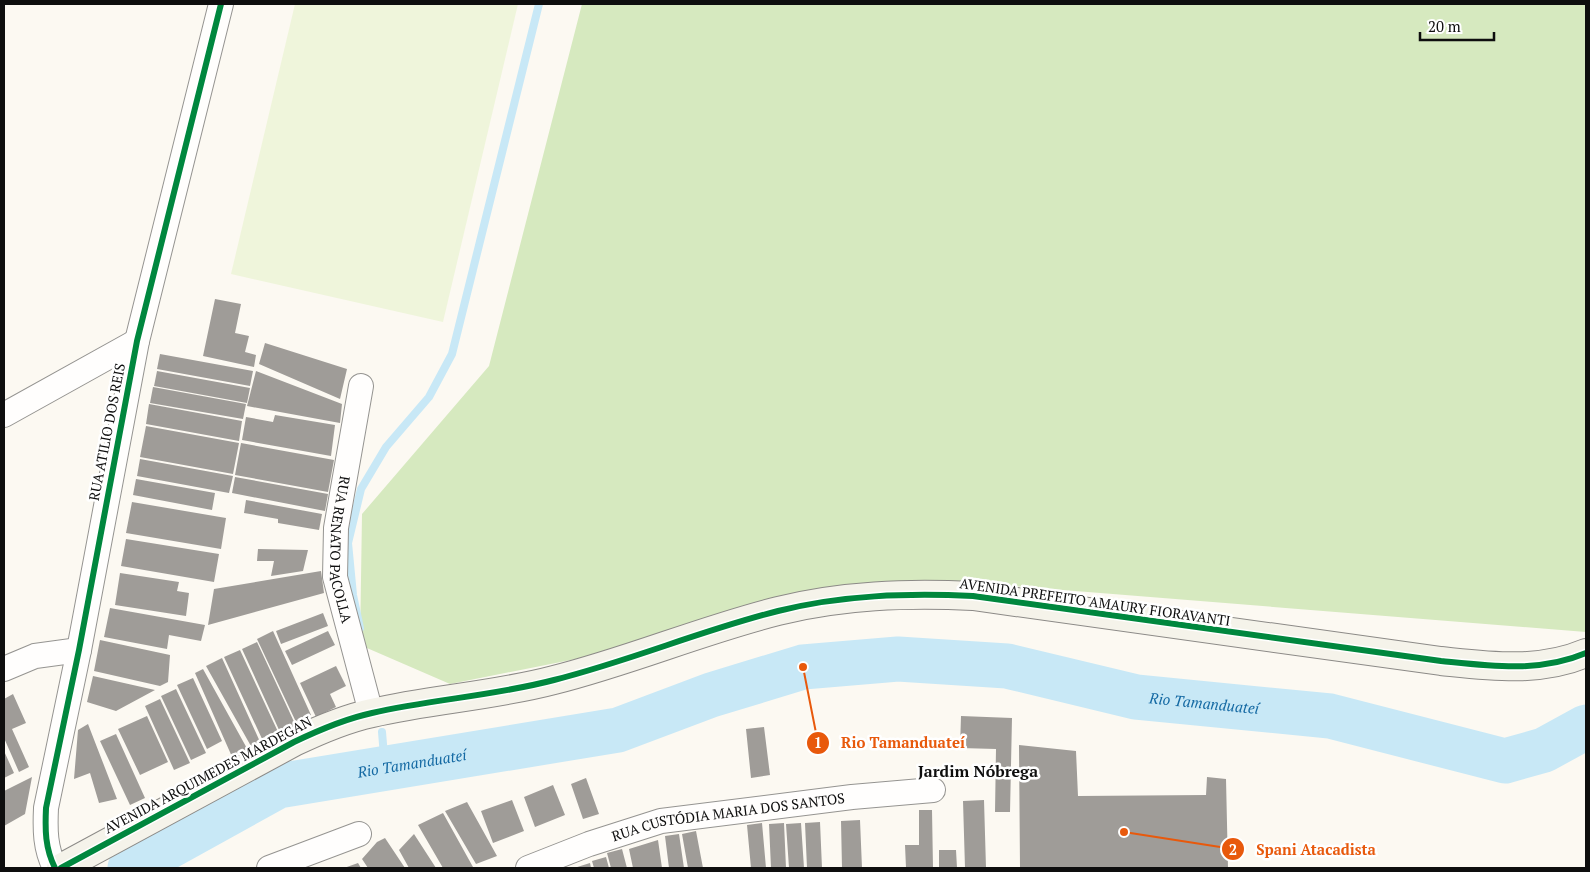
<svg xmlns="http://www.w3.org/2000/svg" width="1590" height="872" viewBox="0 0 1590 872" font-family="'PT Serif',serif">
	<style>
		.forest { fill: #d6e9bf }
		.pitch { fill: #eff5db }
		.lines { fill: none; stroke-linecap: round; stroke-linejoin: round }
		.stream { stroke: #c8e8f6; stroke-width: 8 }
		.river { stroke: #c8e8f6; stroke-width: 45 }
		.building { fill: #9f9c98 }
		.street-casing { stroke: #959491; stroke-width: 26 }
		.secondary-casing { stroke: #8c8a87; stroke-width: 30 }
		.street { stroke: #fffefd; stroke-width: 24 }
		.secondary { stroke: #f5f3ea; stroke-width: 28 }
		.cycleway-casing { stroke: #fff; stroke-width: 9 }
		.cycleway { stroke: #00873e; stroke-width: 6 }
		.labels { text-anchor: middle; stroke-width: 5; stroke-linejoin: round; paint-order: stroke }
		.street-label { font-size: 14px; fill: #0e0e0e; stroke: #fff }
		.water-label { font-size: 15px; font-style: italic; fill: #1469a3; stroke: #fff }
		.quarter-label { font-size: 16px; font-weight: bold; fill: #0e0e0e; stroke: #fff }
		.leader { fill: none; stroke: #e8590c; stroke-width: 2 }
		.callout-dot { fill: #e8590c; stroke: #fff; stroke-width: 2 }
		.mark-label { font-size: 15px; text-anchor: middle; font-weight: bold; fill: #fff }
		.callout-label { font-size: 15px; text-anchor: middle; font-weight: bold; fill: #e8590c; stroke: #fff; stroke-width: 5; stroke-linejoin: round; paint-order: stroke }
	</style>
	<rect width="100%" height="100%" fill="#fcf9f2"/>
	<!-- forest -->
	<path class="forest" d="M582 4H1586V632L963 582 450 684 360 645 362 514 489 366Z"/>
	<!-- pitch -->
	<path class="pitch" d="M295 4H518L443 322 231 274Z"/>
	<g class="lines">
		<!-- stream -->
		<path class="stream" d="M360 628 353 595 348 543 361 489 386 447 429 397 452 354 539 4
			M382 732 385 768"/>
		<!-- river -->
		<path class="river" id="s1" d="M130 868 278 786 618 730 711 695 803 667 898 659 1007 666 1136 697 1330 716 1505 761 1544 750 1586 727"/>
	</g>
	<!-- building -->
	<path class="building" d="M215 299 241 304 235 333 249 336 245 352 256 355 254 367 203 356Z
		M265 343 347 369 340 399 259 364Z
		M160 354 253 371 250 386 157 369Z
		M157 371 250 388 247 403 154 386Z
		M256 371 342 404 340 423 247 406Z
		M153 387 246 404 243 419 150 403Z
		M149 404 242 421 239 441 146 424Z
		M275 415 335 425 331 456 242 440 246 417 273 422Z
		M146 426 239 443 233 474 140 457Z
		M241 443 334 460 328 492 235 475Z
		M140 459 233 476 229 493 137 476Z
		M235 477 328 494 325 511 232 493Z
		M136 479 215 493 212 510 133 495Z
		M246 500 322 514 319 530 278 523V519L244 513Z
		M132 502 226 518 221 549 126 533Z
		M126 539 219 554 214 582 121 566Z
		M258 549 308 550 303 571 271 576 274 561H257Z
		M321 571 324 593 208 625 214 589Z
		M120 573 179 582 177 591 189 593 186 616 115 605Z
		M110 608 205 625 201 641 169 635 167 649 104 637Z
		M323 613 328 626 281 644 276 631Z
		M273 631 311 715 296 722 257 639Z
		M328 631 335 645 292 665 285 651Z
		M100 640 170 655 168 682 160 686 94 671Z
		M257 642 296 726 280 732 242 649Z
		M240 650 279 734 263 741 224 657Z
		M222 658 261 744 252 748 206 666Z
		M336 666 346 686 330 694 336 707 316 717 300 683Z
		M203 669 249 752 233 759 195 673Z
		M93 676 155 690 116 711 87 702Z
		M193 678 222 741 207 749 177 685Z
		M176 689 206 753 191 760 161 696Z
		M13 694 26 723 12 729 29 767 19 772 4 738V699Z
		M160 699 190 763 174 770 145 706Z
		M147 716 168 762 140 775 118 729Z
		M961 716 1012 718 1010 812H995L996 749 960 748Z
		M88 724 117 799 99 803 90 773 74 779 78 730Z
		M764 727 770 775 751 778 746 729Z
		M116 734 145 798 130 805 100 741Z
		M1019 745 1076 751 1078 796 1206 795 1207 777 1226 779 1228 868H1020Z
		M4 751 14 773 4 778Z
		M32 777 25 814 4 826V791Z
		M586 778 599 814 583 819 571 784Z
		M553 785 565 815 535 827 524 797Z
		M512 800 524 831 493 843 481 811Z
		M984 800 986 868H965L963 801Z
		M467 802 497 856 476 864 445 811Z
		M919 810H932L933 868H906L905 845H919Z
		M443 813 473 867 443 868 418 825Z
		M860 820 862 868H842L841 821Z
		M820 822 822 868H807L805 823Z
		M762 823 766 868H751L747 825Z
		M784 823 786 868H771L769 824Z
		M801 823 804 868H789L786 824Z
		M696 831 703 868H688L682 834Z
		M414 834 436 868H409L399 850Z
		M679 834 684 868H669L665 836Z
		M385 838 405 868H368L362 859 377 842Z
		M658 840 662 868H633L629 849Z
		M622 849 627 868H611L607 853Z
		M939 850H956L957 868H939Z
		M606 857 609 868H594L592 861Z
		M358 863 361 868H344Z
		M590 863 591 868H574Z"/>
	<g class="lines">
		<defs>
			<g id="street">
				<path id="s2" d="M361 386 336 528 335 577 371 713"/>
				<path d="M4 415 137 341"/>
				<path d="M4 669 35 656 79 650"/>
				<path d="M55 868C45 848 45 830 46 808L79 650 137 341 221 4"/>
				<path d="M269 868 359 834"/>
				<path id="s3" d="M528 868 589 844 661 821 852 797 933 790"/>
			</g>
			<path id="secondary" d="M61 868 294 742C319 730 344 719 372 713 432 699 494 696 554 680 630 661 702 630 778 611 842 595 907 593 973 596L1441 661C1490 666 1539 673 1586 653"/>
		</defs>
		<!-- street casing -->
		<use href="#street" class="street-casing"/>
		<!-- secondary casing -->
		<use href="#secondary" class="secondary-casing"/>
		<!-- street -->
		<use href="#street" class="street"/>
		<!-- secondary -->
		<use href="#secondary" class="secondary"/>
		<defs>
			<path id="cycleway" d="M55 868C45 848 45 830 46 808L79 650 137 341 221 4
				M61 868 294 742C319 730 344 719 372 713 432 699 494 696 554 680 630 661 702 630 778 611 842 595 907 593 973 596L1441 661C1490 666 1539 673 1586 653"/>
		</defs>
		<!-- cycleway casing -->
		<use href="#cycleway" class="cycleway-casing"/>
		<!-- cycleway -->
		<use href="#cycleway" class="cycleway"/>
	</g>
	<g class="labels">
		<!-- street labels -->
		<g class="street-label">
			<text transform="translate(107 432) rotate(-79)" y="5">RUA ATILIO DOS REIS</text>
			<text dy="5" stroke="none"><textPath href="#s2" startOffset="166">RUA RENATO PACOLLA</textPath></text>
			<text transform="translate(1095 602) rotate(8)" y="5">AVENIDA PREFEITO AMAURY FIORAVANTI</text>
			<text transform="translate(208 775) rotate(-28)" y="5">AVENIDA ARQUIMEDES MARDEGAN</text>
			<text dy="5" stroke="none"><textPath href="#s3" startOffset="208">RUA CUSTÓDIA MARIA DOS SANTOS</textPath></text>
		</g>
		<!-- water labels -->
		<g class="water-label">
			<text dy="5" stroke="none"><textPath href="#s1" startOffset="1115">Rio Tamanduateí</textPath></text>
			<text dy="5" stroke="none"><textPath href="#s1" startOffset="305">Rio Tamanduateí</textPath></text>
		</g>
		<!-- quarter labels -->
		<g class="quarter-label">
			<text x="978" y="777">Jardim Nóbrega</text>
		</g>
	</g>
	<!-- callouts -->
	<path class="leader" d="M803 667L818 743M1124 832L1233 849"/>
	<g class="callout-dot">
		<circle cx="803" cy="667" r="5"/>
		<circle cx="1124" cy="832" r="5"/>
		<circle cx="818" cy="743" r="12"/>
		<circle cx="1233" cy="849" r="12"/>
	</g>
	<g class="mark-label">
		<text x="818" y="748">1</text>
		<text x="1233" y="855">2</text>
	</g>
	<g class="callout-label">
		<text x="903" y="748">Rio Tamanduateí</text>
		<text x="1316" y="855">Spani Atacadista</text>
	</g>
	<!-- border -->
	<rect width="1590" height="872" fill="none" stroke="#0e0e0e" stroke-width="10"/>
	<!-- scale -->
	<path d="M1420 32v8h74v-8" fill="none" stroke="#0e0e0e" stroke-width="2.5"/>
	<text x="1428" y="32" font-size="15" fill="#0e0e0e" stroke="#ffffff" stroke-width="4" paint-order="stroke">20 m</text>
</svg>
